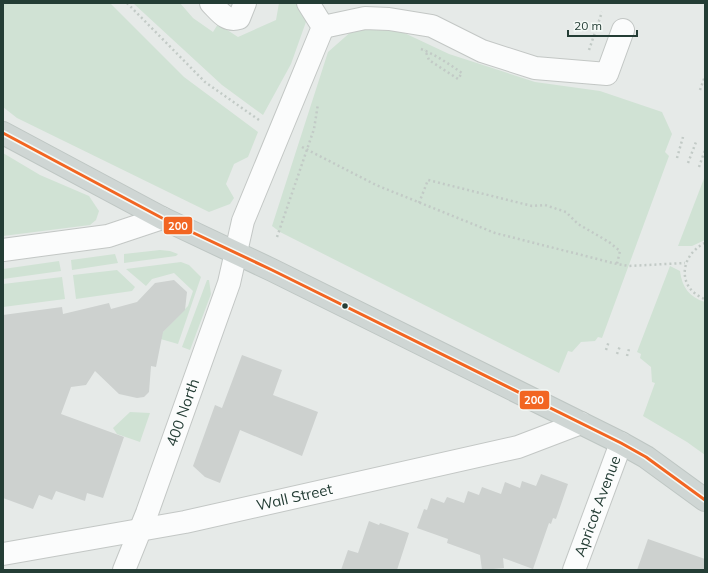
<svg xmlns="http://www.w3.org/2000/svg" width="708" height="573" viewBox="0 0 708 573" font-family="Mulish,sans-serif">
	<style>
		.green { fill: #d0e2d4 }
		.building { fill: #cdd1cf }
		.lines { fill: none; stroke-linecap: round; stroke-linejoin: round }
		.minor-casing { stroke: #c3c7c5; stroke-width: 24 }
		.major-casing { stroke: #bec6c3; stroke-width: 24 }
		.path { stroke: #c2cac6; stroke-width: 2.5; stroke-dasharray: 2 3; stroke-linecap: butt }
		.minor { stroke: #fbfcfc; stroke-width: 22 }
		.major { stroke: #cfd6d4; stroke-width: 22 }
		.bus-1-casing { stroke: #f4f9f6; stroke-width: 6 }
		.bus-1 { stroke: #f26522; stroke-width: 3 }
		.bus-dot { fill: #243d35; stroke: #f4f9f6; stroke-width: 1.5 }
		.labels { text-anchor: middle; stroke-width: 3.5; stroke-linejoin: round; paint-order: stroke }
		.street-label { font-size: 15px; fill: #243d35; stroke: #f4f9f6 }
		.line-badge { stroke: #f4f9f6; stroke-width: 1.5 }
		.badge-label { font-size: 11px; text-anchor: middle; font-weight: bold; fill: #fff }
	</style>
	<rect width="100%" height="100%" fill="#e6eae8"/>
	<!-- green -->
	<path class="green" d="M3 3H110L184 77 258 132 248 157 234 164 226 184 234 198 230 204 209 212 17 118 3 107Z
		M133 3H180L193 18 213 32 218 24 238 37 276 20 279 3H298L307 19 291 64 263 115 222 85Z
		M353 30H398L449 54 535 82 600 91 662 112 672 134 665 152 669 156 602 338 598 337 595 341 581 342 572 352 568 351 559 373 280 232 272 226 328 52Z
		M3 153 40 175 89 196 99 211 96 220 90 225 3 236Z
		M705 176V240L692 246H678Z
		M160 250 170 251 178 254 176 256 124 263V254Z
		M115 254 118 263 72 270 71 260Z
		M59 261 61 271 3 279V269Z
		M181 262 189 265 201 277 178 344 157 338 188 306 193 291 174 273 152 279 146 286 126 269Z
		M670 266 680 271C682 287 689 297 705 302V455L687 442 643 416 655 383 652 382 651 367 640 358 641 354 637 352Z
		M117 270 135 287 132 291 76 299 73 275Z
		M62 277 65 299 3 307V284Z
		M207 280H209L211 294 190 350 182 347Z
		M130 412 150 413 140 442 117 434 113 428Z"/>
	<!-- building -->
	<path class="building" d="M174 280 187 292 185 310 163 332 156 367 151 366 149 392 144 397 137 398 119 394 95 371 86 385 71 387 61 414 124 437 103 498 87 493 85 501 56 491 52 500 39 495 33 509 3 498V315L62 307 63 314 109 303 111 309 137 302 155 283Z
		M242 355 282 370 273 395 318 412 302 456 240 430 220 483 205 477 193 466 215 405 222 408Z
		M541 474 568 484 556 519 553 518 551 524 549 523 533 569 503 558 504 568 482 570 480 555 447 543 448 539 417 528 424 509 427 510 431 498 444 503 447 497 464 503 468 491 479 495 482 487 501 494 505 482 520 488 522 481 536 486Z
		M369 521 379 525 380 523 409 533 397 570H341L348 550 358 553Z
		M648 539 705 559V570H637Z"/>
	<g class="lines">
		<defs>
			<g id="minor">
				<path d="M211 3C220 12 226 22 239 18L245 3"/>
				<path d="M323 27 365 18 389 19 432 26 482 51 535 68 607 74 623 30"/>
				<path d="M3 250 108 236 162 218"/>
				<path id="s1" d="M3 554 185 522 518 447 581 423"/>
				<path id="s2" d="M124 570 147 513 229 283 243 221 323 27 308 3"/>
				<path id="s3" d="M574 570 621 443"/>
			</g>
			<path id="major" d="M3 133 162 218 272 270 621 443 646 457 705 500"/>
		</defs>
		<!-- minor casing -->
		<use href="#minor" class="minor-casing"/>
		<!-- major casing -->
		<use href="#major" class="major-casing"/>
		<!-- path -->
		<path class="path" d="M127 3 205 82 259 120
			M421 49C436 55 449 64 462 73L458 79 429 60 425 50
			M589 50 602 12
			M700 90 705 76
			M302 147 376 185 495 233 617 264 629 266 685 263
			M677 158 683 137
			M688 163 696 142
			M699 167 705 150
			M419 203 428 180 532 206 545 205 566 212 578 224 609 242 620 251 617 264
			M277 237 314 129 318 104
			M705 243C680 255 676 288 705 299
			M606 350 609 341
			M617 354 620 346
			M627 356 629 349"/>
		<!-- minor -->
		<use href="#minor" class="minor"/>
		<!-- major -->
		<use href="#major" class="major"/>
		<defs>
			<path id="bus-1" d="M3 133 162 218 272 270 621 443 646 457 705 500"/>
		</defs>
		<!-- bus-1 casing -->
		<use href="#bus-1" class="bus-1-casing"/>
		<!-- bus-1 -->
		<use href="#bus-1" class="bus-1"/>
	</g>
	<!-- markers -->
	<circle class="bus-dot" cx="345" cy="306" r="3.5"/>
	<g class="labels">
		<!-- street labels -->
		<g class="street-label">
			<text dy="5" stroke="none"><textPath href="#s2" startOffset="168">400 North</textPath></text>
			<text dy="5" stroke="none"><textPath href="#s1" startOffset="297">Wall Street</textPath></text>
			<text dy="5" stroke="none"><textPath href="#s3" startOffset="68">Apricot Avenue</textPath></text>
		</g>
	</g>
	<g class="line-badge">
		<rect x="163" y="216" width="30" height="19" rx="4" fill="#f26522"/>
		<rect x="519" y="390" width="31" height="20" rx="4" fill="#f26522"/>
	</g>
	<g class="badge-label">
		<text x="178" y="230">200</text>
		<text x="534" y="404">200</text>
	</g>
	<!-- border -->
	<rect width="708" height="573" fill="none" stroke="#243d35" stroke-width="8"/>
	<!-- scale -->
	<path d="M568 30v6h69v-6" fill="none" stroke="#243d35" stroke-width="2"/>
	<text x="574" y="30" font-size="12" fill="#243d35" stroke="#f4f9f6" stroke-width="3" paint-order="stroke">20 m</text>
</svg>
